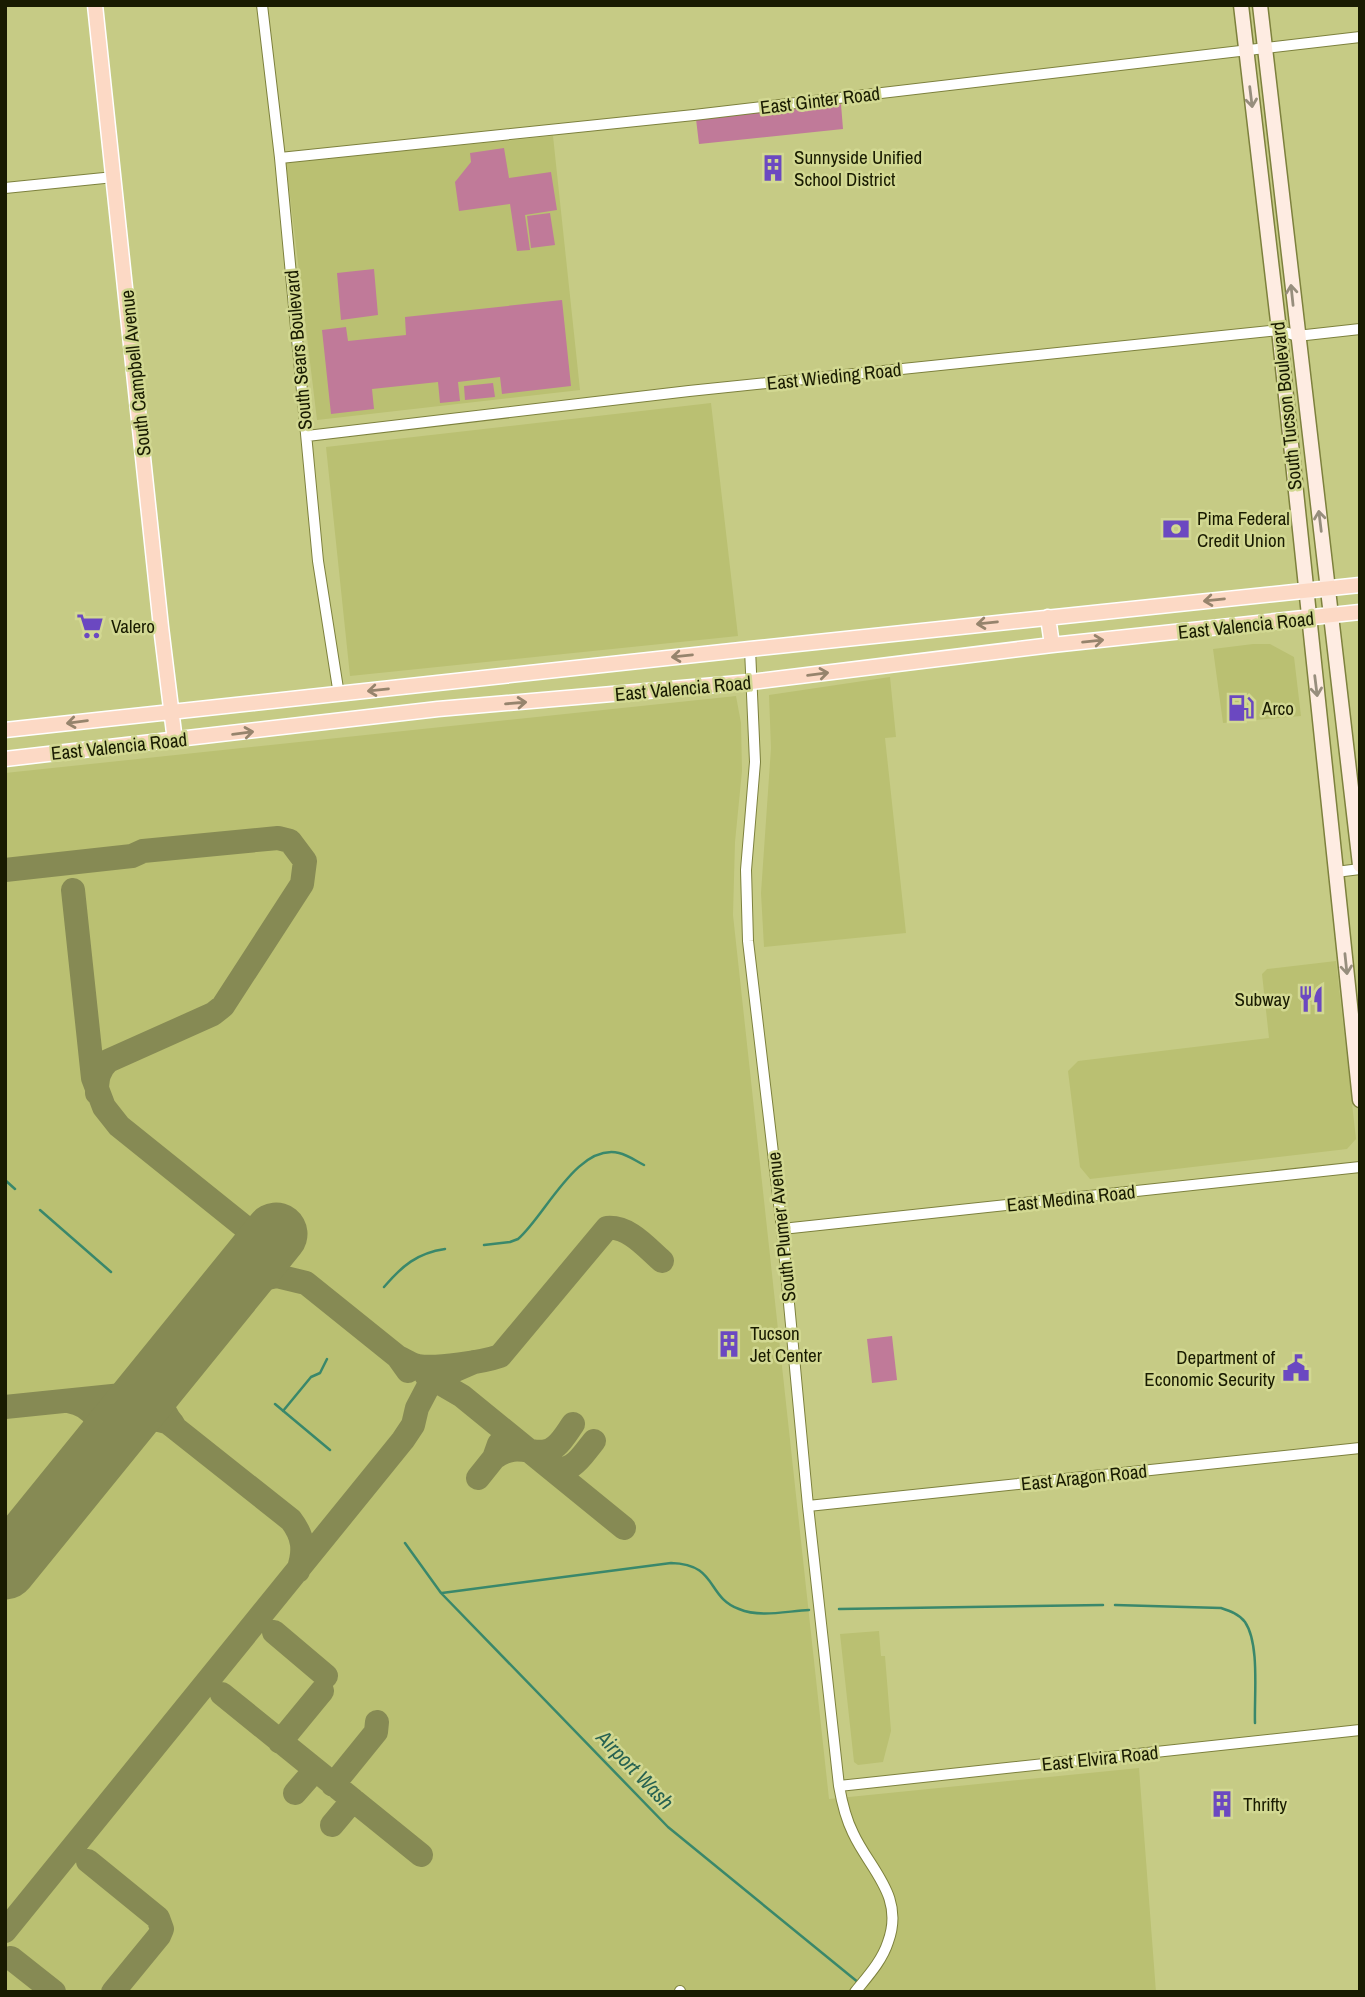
<svg xmlns="http://www.w3.org/2000/svg" width="1365" height="1997" viewBox="0 0 1365 1997" font-family="'Archivo Narrow',sans-serif">
	<style>
		.built { fill: #bac072 }
		.green { fill: #c07a99 }
		.lines { fill: none; stroke-linecap: round; stroke-linejoin: round }
		.stream { stroke: #3a886b; stroke-width: 2.5 }
		.taxiway { stroke: #868a54; stroke-width: 24 }
		.runway { stroke: #868a54; stroke-width: 63 }
		.street-casing { stroke: #7d813d; stroke-width: 12 }
		.secondary-casing { stroke: #7d813d; stroke-width: 17 }
		.primary-casing { stroke: #fff; stroke-width: 17 }
		.street { stroke: #fff; stroke-width: 10 }
		.secondary { stroke: #feece2; stroke-width: 14 }
		.primary { stroke: #fcd9c5; stroke-width: 14 }
		.oneway { stroke: #978e7d }
		.oneway2 { stroke: #96846d }
		.labels { text-anchor: middle; stroke-width: 5; stroke-linejoin: round; paint-order: stroke }
		.street-label { font-size: 19px; fill: #191b01; stroke: #d2d892 }
		.poi-label { font-size: 19px; fill: #191b01; stroke: #d2d892; text-anchor: start }
		.water-label { font-size: 21px; font-style: italic; fill: #276251; stroke: #d2d892 }
	</style>
	<rect width="100%" height="100%" fill="#c6cb85"/>
	<!-- built -->
	<path class="built" d="M553 136 580 390 317 420 286 163Z
		M711 403 738 636 350 676 326 447Z
		M1253 644H1270L1294 657 1301 716 1223 723 1213 649Z
		M890 677 896 737 885 738 906 933 764 947 761 893 771 748 769 695Z
		M736 696 741 723 742 771 735 842 733 915 829 1799 1139 1768 1156 1992H5V773Z
		M1336 961 1356 1139 1347 1149 1090 1179 1080 1167 1068 1071 1078 1061 1269 1038 1262 974 1267 969Z
		M879 1631 881 1656H885L891 1731 883 1762 858 1765 854 1762 840 1634Z"/>
	<!-- green -->
	<path class="green" d="M841 104 843 129 699 144 696 119Z
		M504 148 509 178 551 172 557 210 525 215 530 250 517 251 510 204 459 211 455 182 471 162 470 153Z
		M550 213 555 245 531 248 527 216Z
		M374 269 378 315 341 320 337 273Z
		M562 300 571 386 502 394 500 377 458 382 460 401 440 403 438 382 372 389 374 409 331 414 322 330 346 327 348 341 406 335 405 317Z
		M493 383 495 397 465 400 464 386Z
		M892 1336 897 1380 872 1383 867 1339Z"/>
	<g class="lines">
		<!-- stream -->
		<path class="stream" d="M5 1180 15 1189
			M40 1210 111 1272
			M484 1245 510 1242 518 1239C545 1216 577 1143 619 1153 628 1155 636 1161 644 1165
			M384 1287C402 1266 417 1253 445 1249
			M275 1404 330 1450
			M283 1411 311 1377 320 1373 327 1359
			M405 1543 441 1593 668 1827 859 1983
			M442 1593 671 1563C718 1564 706 1597 739 1609 760 1618 787 1611 809 1610
			M1115 1605 1221 1608C1230 1611 1239 1614 1245 1622 1260 1644 1254 1696 1255 1723
			M839 1609 1103 1605"/>
		<!-- taxiway -->
		<path class="taxiway" d="M5 870 132 856 143 851 278 838 290 841 305 861 302 884 223 1006 213 1014 108 1061C98 1071 97 1079 97 1093
			M73 890 93 1078 104 1107 119 1126 267 1245
			M234 1285 277 1276 306 1283 398 1357 408 1371
			M398 1357C405 1360 411 1365 418 1366 436 1369 483 1362 500 1356L607 1228C629 1226 646 1247 662 1261
			M164 1373C159 1392 159 1408 173 1424
			M426 1375 462 1396 624 1528
			M68 1401C100 1407 104 1430 95 1457
			M5 1407 122 1395 141 1401 291 1520C304 1537 305 1551 298 1571
			M116 1431C135 1421 150 1414 171 1424
			M494 1458C520 1438 538 1462 556 1446 563 1440 568 1431 573 1424
			M550 1467C572 1476 582 1455 594 1441
			M478 1478 494 1458 499 1444
			M274 1632 326 1676
			M222 1694 421 1855
			M280 1742 322 1691
			M333 1785 376 1732 377 1722
			M295 1793 315 1770
			M332 1825 353 1800
			M88 1861 158 1918 162 1929 159 1936 113 1992
			M5 1931 403 1440 413 1425 417 1408 428 1387 444 1375 474 1362
			M11 1958 54 1992"/>
		<!-- runway -->
		<path class="runway" d="M5 1568 276 1234"/>
		<defs>
			<path id="street" d="M262 5 280 158 318 561 339 695
				M280 158 694 115 1360 37
				M5 188 114 177
				M307 436 689 391 1279 330 1297 336 1360 329
				M750 649 755 762 746 870 748 941 782 1229 808 1506 839 1786C842 1803 845 1817 853 1833 870 1870 905 1896 888 1942 882 1961 867 1977 855 1992
				M1336 872 1360 869
				M782 1229 1360 1167
				M808 1506 1360 1448
				M839 1786 1360 1730
				M680 1991V1992"/>
			<path id="secondary" d="M1241 5 1279 330 1360 1100
				M1260 5 1360 865"/>
			<path id="primary" d="M95 5 161 627 175 741
				M1048 617 1052 645
				M5 730 750 649 1360 585
				M5 759 438 709 751 682 1052 645 1360 612"/>
		</defs>
		<!-- street casing -->
		<use href="#street" class="street-casing"/>
		<!-- secondary casing -->
		<use href="#secondary" class="secondary-casing"/>
		<!-- primary casing -->
		<use href="#primary" class="primary-casing"/>
		<!-- street -->
		<use href="#street" class="street"/>
		<!-- secondary -->
		<use href="#secondary" class="secondary"/>
		<!-- primary -->
		<use href="#primary" class="primary"/>
	</g>
	<!-- one-way arrows -->
	<defs><path id="oneway-shaft" d="M-6 0H5M1.5-3L5.5 0L1.5 3" fill="none" stroke-width="1.6" stroke-linecap="round" stroke-linejoin="round" transform="scale(1.75)"/></defs>
	<g class="oneway">
		<use href="#oneway-shaft" transform="translate(1251 97) rotate(83)"/>
		<use href="#oneway-shaft" transform="translate(1292 295) rotate(-96)"/>
		<use href="#oneway-shaft" transform="translate(1320 521) rotate(-97)"/>
		<use href="#oneway-shaft" transform="translate(1316 686) rotate(83)"/>
		<use href="#oneway-shaft" transform="translate(1346 964) rotate(84)"/>
	</g>
	<g class="oneway2">
		<use href="#oneway-shaft" transform="translate(1214 600) rotate(174)"/>
		<use href="#oneway-shaft" transform="translate(987 623) rotate(174)"/>
		<use href="#oneway-shaft" transform="translate(1093 641) rotate(-6)"/>
		<use href="#oneway-shaft" transform="translate(682 656) rotate(174)"/>
		<use href="#oneway-shaft" transform="translate(818 674) rotate(-7)"/>
		<use href="#oneway-shaft" transform="translate(378 690) rotate(174)"/>
		<use href="#oneway-shaft" transform="translate(516 703) rotate(-5)"/>
		<use href="#oneway-shaft" transform="translate(77 722) rotate(173)"/>
		<use href="#oneway-shaft" transform="translate(243 733) rotate(-7)"/>
	</g>
	<!-- icons -->
	<defs>
		<symbol id="building-bare" viewBox="-9 -9 18 18"><path d="M-4-6H4V6H1V3H-1V6H-4ZM-2.5-4.3h1.7v1.8h-1.7ZM.8-4.3h1.7v1.8H.8ZM-2.5-1h1.7V.8h-1.7ZM.8-1h1.7V.8H.8Z" fill="#6b48c1" stroke="#d2d892" stroke-width="2.5" paint-order="stroke"/></symbol>
		<symbol id="bank-bare" viewBox="-9 -9 18 18"><path d="M-6-4H6V4H-6ZM0-2.3a2.3 2.3 0 1 0 0 4.6a2.3 2.3 0 1 0 0-4.6Z" fill="#6b48c1" stroke="#d2d892" stroke-width="2.5" paint-order="stroke"/></symbol>
		<symbol id="supermarket-bare" viewBox="-9 -9 18 18"><path d="M-6-5.5h2.5l.6 2H6L4.5 2H-2.5L-4.4-4H-6ZM-1.5 3.2a1.3 1.3 0 1 0 .1 0ZM3 3.2a1.3 1.3 0 1 0 .1 0Z" fill="#6b48c1" stroke="#d2d892" stroke-width="2.5" paint-order="stroke"/></symbol>
		<symbol id="fuel-bare" viewBox="-9 -9 18 18"><path d="M-5.5-6h7V0h2V4h1.3V-2.5L3-4.5l.8-.8L6-3V5H2.5V1h-1V6h-7ZM-4.2-4.7v3.2H.2V-4.7Z" fill="#6b48c1" stroke="#d2d892" stroke-width="2.5" paint-order="stroke"/></symbol>
		<symbol id="restaurant-bare" viewBox="-9 -9 18 18"><path d="M-5-6h1v4h1v-4h1v4h1v-4h1v5L-1.5 .5V6h-2V.5L-5-1ZM5-6V6H3V1.5H1.5Q1.5-4 5-6Z" fill="#6b48c1" stroke="#d2d892" stroke-width="2.5" paint-order="stroke"/></symbol>
		<symbol id="civic-bare" viewBox="-9 -9 18 18"><path d="M-.6-6.5H3V-4.5H.6V-3L4-1V1h2V6H-6V1h2V-1L-.6-3ZM-1.2 2.5V6h2.4V2.5Z" fill="#6b48c1" stroke="#d2d892" stroke-width="2.5" paint-order="stroke"/></symbol>
	</defs>
	<g fill-rule="evenodd">
		<use href="#building-bare" x="754" y="149" width="38" height="38"/>
		<use href="#bank-bare" x="1157" y="510" width="38" height="38"/>
		<use href="#supermarket-bare" x="71" y="607" width="38" height="38"/>
		<use href="#fuel-bare" x="1222" y="689" width="38" height="38"/>
		<use href="#restaurant-bare" x="1292" y="980" width="38" height="38"/>
		<use href="#building-bare" x="710" y="1325" width="38" height="38"/>
		<use href="#civic-bare" x="1277" y="1349" width="38" height="38"/>
		<use href="#building-bare" x="1203" y="1785" width="38" height="38"/>
	</g>
	<g class="labels">
		<!-- street labels -->
		<g class="street-label">
			<text transform="translate(820 100) rotate(-7)" y="7">East Ginter Road</text>
			<text transform="translate(298 350) rotate(-95)" y="7">South Sears Boulevard</text>
			<text transform="translate(135 373) rotate(-96)" y="7">South Campbell Avenue</text>
			<text transform="translate(834 376) rotate(-6)" y="7">East Wieding Road</text>
			<text transform="translate(1286 406) rotate(-96)" y="7">South Tucson Boulevard</text>
			<text transform="translate(1246 625) rotate(-6)" y="7">East Valencia Road</text>
			<text transform="translate(683 688) rotate(-5)" y="7">East Valencia Road</text>
			<text transform="translate(119 746) rotate(-6)" y="7">East Valencia Road</text>
			<text transform="translate(1071 1198) rotate(-6)" y="7">East Medina Road</text>
			<text transform="translate(781 1227) rotate(-96)" y="7">South Plumer Avenue</text>
			<text transform="translate(1084 1477) rotate(-6)" y="7">East Aragon Road</text>
			<text transform="translate(1100 1758) rotate(-6)" y="7">East Elvira Road</text>
		</g>
		<!-- poi labels -->
		<g class="poi-label">
			<text x="794" y="164">Sunnyside Unified<tspan x="794" dy="22">School District</tspan></text>
			<text x="1197" y="525">Pima Federal<tspan x="1197" dy="22">Credit Union</tspan></text>
			<text x="111" y="633">Valero</text>
			<text x="1262" y="715">Arco</text>
			<text x="1290" y="1006" text-anchor="end">Subway</text>
			<text x="750" y="1340">Tucson<tspan x="750" dy="22">Jet Center</tspan></text>
			<text x="1275" y="1364" text-anchor="end">Department of<tspan x="1275" dy="22">Economic Security</tspan></text>
			<text x="1243" y="1811">Thrifty</text>
		</g>
		<!-- water labels -->
		<g class="water-label">
			<text transform="translate(635 1770) rotate(46)" y="7">Airport Wash</text>
		</g>
	</g>
	<!-- border -->
	<rect width="1365" height="1997" fill="none" stroke="#191b01" stroke-width="14"/>
</svg>
